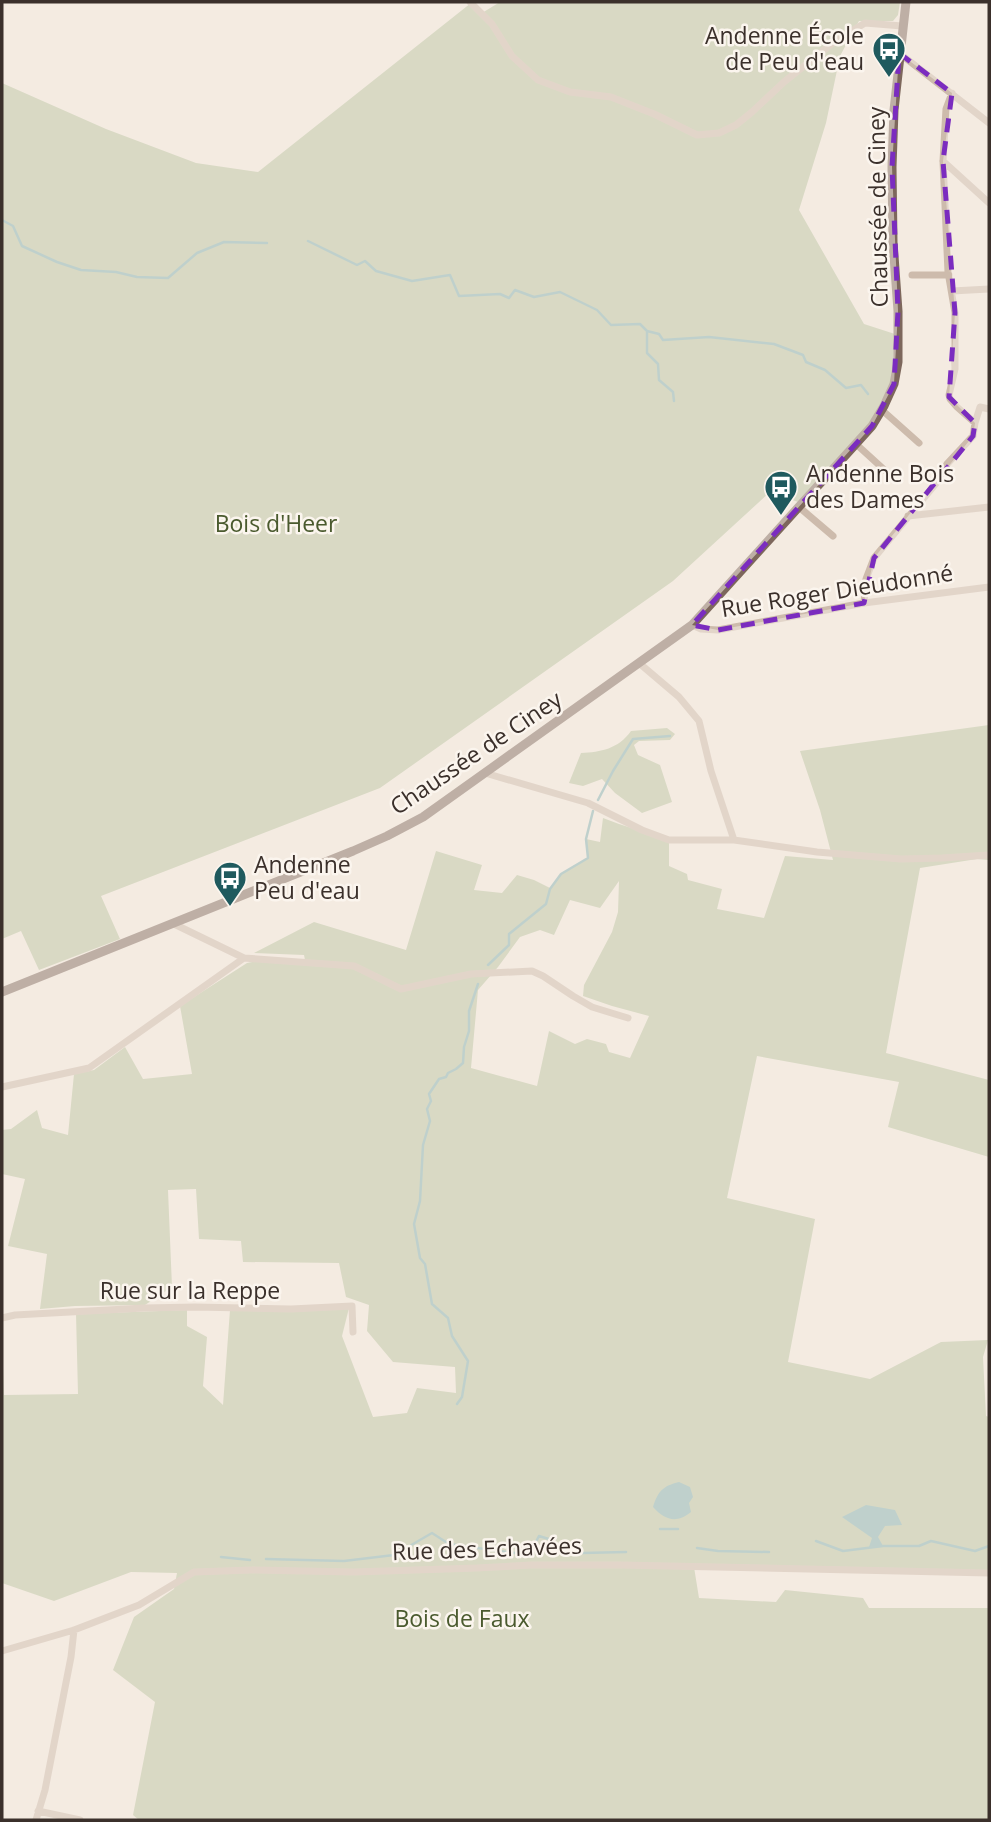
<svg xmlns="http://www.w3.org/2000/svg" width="991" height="1822" viewBox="0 0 991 1822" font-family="'Open Sans',sans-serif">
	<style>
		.green { fill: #b8c4a0; fill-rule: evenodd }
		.water { fill: #7fb0b2 }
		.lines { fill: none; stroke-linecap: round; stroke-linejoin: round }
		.stream { stroke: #7fb0b2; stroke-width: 2.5 }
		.minor { stroke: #cdbbac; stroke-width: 7 }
		.major { stroke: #7d675c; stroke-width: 9 }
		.marked { fill: none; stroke: #7b2cbf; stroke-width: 5; stroke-dasharray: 14 9; stroke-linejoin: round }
		.labels { text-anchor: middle; stroke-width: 5; stroke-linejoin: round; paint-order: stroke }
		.poi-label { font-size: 23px; fill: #3b302b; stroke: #fbf5ee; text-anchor: start }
		.street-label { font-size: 23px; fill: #3b302b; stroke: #fbf5ee }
		.park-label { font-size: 23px; fill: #4a5a2e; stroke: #fbf5ee }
	</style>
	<rect width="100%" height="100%" fill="#f4ebe1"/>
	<!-- green -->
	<path class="green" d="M500 2H900L898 15 893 21H859L840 56 826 123 799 210 864 324 898 335V362L882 410 798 502 770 492 673 581 380 788 101 896 120 939 39 970 21 931 2 939V83L106 129 196 163 258 172 471 3 482 13Z
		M989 725V860L977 859 920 868 886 1053 989 1080V1157L888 1127 899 1082 757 1056 727 1198 815 1219 788 1362 870 1379 941 1342 988 1340 983 1357 986 1416 989 1417 988 1505 989 1506V1573L694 1567 699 1598 776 1602 785 1590 863 1598 869 1608H989V1820H139L133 1815 155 1702 113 1670 134 1617 174 1589 177 1573 131 1572 54 1601 2 1583V1339L4 1395 78 1394 76 1314 187 1310V1326L207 1337 203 1386 223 1405 230 1310 349 1308 342 1336 373 1417 407 1413 417 1388 456 1393 455 1367 393 1362 367 1331 369 1305 346 1297 339 1263 243 1262 241 1241 199 1239 196 1189 168 1190 172 1287 145 1305 75 1306 40 1309 47 1254 8 1246 25 1179 2 1174V1130L11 1129 37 1110 42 1128 68 1135 74 1074 94 1070 125 1047 143 1079 192 1074 180 1006 247 963 257 961 306 965 304 955 254 953 314 922 406 950 436 851 482 865 474 890 502 893 517 875 534 880 550 888 561 874 588 858 586 839 600 842 603 818 619 824 669 840V866L687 874 688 880 722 889 717 909 764 918 785 856 833 860 820 810 800 751ZM619 881 618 912 612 932 584 985 583 996 612 1006 649 1016 630 1058 609 1052 606 1044 587 1039 575 1044 549 1031 537 1086 471 1068 478 990 498 967 520 937 540 930 554 935 570 900 600 908Z
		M667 728 675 734 670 740 639 741 634 745 638 755 660 765 672 802 642 813 615 793 602 779 583 786 569 783 581 753C601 752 618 749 631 731Z"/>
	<!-- water -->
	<path class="water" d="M679 1482 690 1487 693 1497 689 1503 691 1512C676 1524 665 1520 653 1507 658 1491 663 1486 679 1482Z
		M866 1505 895 1510 902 1525 885 1526 878 1537 883 1546 869 1547 872 1538 842 1517Z"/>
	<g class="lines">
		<!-- stream -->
		<path class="stream" d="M2 220 13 226 22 246 57 262 81 270 116 272 137 277 168 278 197 253 224 242 267 243
			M308 241 357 265 365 261 376 271 412 281 450 275 459 296 500 294 509 298 515 290 534 297 560 292 597 310 611 325 640 324 647 331 659 334 663 340 709 337 774 344 803 355 806 362 825 370 846 388 861 385 868 394
			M647 331V353L658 364 659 380 673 392 674 401
			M598 800 613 771 633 739 670 736
			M488 965 509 945V934L546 904 550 889 561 874 588 858 586 839 593 811
			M457 1404 462 1397 468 1361 452 1336 448 1318 432 1304 425 1264 420 1258 414 1224 420 1201 423 1145 430 1121 427 1109 431 1101 429 1094 439 1079 446 1077 448 1073 456 1069 463 1063 464 1047 469 1031V1011L478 984
			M660 1529H678
			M816 1541 843 1551 883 1546H919L931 1541 975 1551 989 1546
			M564 1544 582 1553 626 1552
			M697 1548 718 1551 769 1552
			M221 1557 250 1560
			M266 1559 344 1561 394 1555 432 1533 449 1544 529 1555 539 1536 552 1540"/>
		<!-- minor -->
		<path class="minor" d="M470 2 492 24 512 56 538 80 570 92 611 97 654 114 697 135 719 133 736 125 752 112 784 82 834 42 865 23 902 26
			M899 53 989 123
			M943 161 989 203
			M912 275H949
			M952 291 989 289
			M882 410 919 443
			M975 423 980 407 989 409
			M856 444 890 475
			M799 507 833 536
			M908 516 989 507
			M864 603 866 579 874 558 938 481 947 464 973 436 975 423 957 407 950 399 949 395 955 369V313L948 272 943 161 946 109 952 93
			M692 625 701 629 718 630 864 603 989 587
			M639 663 679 697 699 721 711 771 734 840
			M485 773 588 803 642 830 669 840H734L817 852 901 859 942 858 989 855
			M174 924 244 958 354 966 401 989 471 974 532 971 543 976 573 996 592 1007 628 1018
			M2 1087 89 1068 244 958
			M2 1318 15 1315 144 1308 195 1307 291 1309 352 1306 353 1332
			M2 1651 74 1630 139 1605 194 1572 252 1570 354 1572 477 1568 531 1565H621L989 1573
			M38 1811 80 1820
			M36 1820 45 1790 71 1657 74 1630"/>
		<!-- major -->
		<path class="major" d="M2 992 353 851 387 836 423 817 692 625 872 426 884 406 894 384 898 362V311L893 242 892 167 894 110 906 2"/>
	</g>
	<!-- marked area -->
	<path d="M0 0H991V1822H0ZM899 53 952 93 943 161 955 313 949 397 975 423 973 436 874 558 864 603 718 630 692 625 872 426 894 384 898 311 892 167Z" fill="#f4ebe1" fill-opacity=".55" fill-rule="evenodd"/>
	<path class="marked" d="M899 53 952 93 943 161 955 313 949 397 975 423 973 436 874 558 864 603 718 630 692 625 872 426 894 384 898 311 892 167Z"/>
	<!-- icons -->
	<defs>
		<symbol id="bus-pin" viewBox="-11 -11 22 30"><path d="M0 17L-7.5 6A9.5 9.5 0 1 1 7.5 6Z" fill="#1f5a5e" stroke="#fbf5ee"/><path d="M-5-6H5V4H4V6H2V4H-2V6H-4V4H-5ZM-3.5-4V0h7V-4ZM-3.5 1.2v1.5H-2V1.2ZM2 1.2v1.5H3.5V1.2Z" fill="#fff"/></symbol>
	</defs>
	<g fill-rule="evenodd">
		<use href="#bus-pin" x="870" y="30" width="38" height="52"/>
		<use href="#bus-pin" x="762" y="468" width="38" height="52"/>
		<use href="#bus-pin" x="211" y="859" width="38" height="52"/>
	</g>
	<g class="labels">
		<!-- poi labels -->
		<g class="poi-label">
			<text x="864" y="44" text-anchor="end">Andenne École<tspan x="864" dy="26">de Peu d'eau</tspan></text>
			<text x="806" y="482">Andenne Bois<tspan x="806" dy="26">des Dames</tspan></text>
			<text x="254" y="873">Andenne<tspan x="254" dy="26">Peu d'eau</tspan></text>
		</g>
		<!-- street labels -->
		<g class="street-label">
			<text transform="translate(878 207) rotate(-91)" y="8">Chaussée de Ciney</text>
			<text transform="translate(837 591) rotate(-9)" y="8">Rue Roger Dieudonné</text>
			<text transform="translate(476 753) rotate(-34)" y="8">Chaussée de Ciney</text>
			<text x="190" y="1299">Rue sur la Reppe</text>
			<text transform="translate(487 1549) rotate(-2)" y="8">Rue des Echavées</text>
		</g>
		<!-- park labels -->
		<g class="park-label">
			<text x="276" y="532">Bois d'Heer</text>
			<text x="462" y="1627">Bois de Faux</text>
		</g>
	</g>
	<!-- border -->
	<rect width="991" height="1822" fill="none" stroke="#3b302b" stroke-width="7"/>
</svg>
